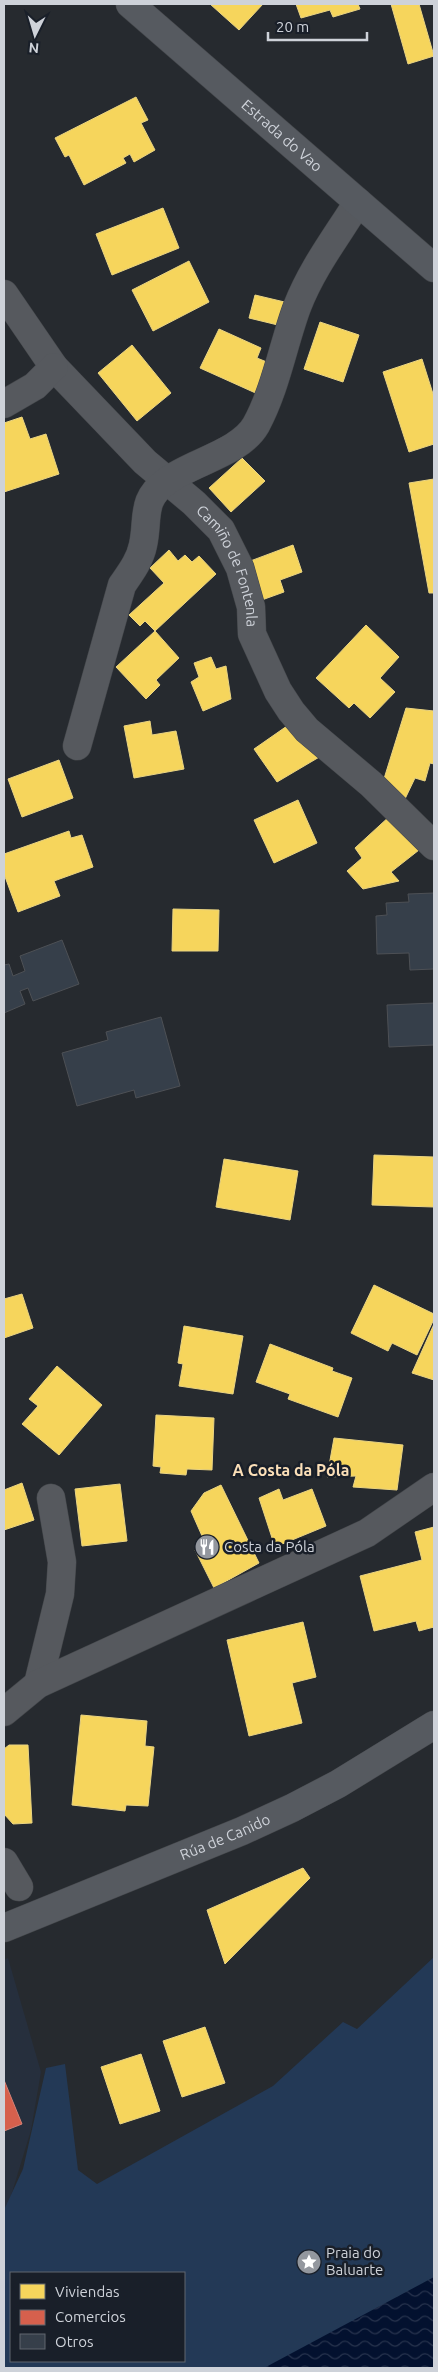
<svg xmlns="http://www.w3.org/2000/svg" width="438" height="2372" viewBox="0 0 438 2372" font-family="Ubuntu,sans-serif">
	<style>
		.built { fill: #262f3d }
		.park { fill: #233956; fill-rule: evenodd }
		.water { fill: url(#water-waves) }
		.homes { fill: #f6d55c; stroke: #ead482 }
		.shops { fill: #d6604d; stroke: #d48277 }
		.building { fill: #363f4a; stroke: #4d5055 }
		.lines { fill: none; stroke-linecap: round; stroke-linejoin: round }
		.street-casing { stroke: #424549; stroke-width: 29 }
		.secondary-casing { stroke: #424549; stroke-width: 29 }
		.street { stroke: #56595e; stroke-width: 28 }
		.secondary { stroke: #565a60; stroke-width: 28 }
		.labels { text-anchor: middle; stroke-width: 5; stroke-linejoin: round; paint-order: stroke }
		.street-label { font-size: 15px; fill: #ced2d9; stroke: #191f29 }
		.poi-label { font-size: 15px; fill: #ced2d9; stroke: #191f29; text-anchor: start }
		.neighbourhood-label { font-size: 16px; font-weight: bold; fill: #fbdfb8; stroke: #191f29 }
	</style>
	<defs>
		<pattern id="water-waves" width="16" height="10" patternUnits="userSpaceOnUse" patternTransform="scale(1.25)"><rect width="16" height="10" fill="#03112f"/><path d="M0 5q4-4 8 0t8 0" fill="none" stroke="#27334d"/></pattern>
	</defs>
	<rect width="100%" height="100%" fill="#262a2f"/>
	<!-- built -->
	<path class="built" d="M8 1958 41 2072 31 2130 4 2219V1960Z"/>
	<!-- park -->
	<path class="park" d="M434 1957V2368H4V2210L23 2169 46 2068 65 2064 78 2170 97 2184 273 2086 343 2022 357 2029ZM11 2273H184V2361H11Z"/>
	<!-- water -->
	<path class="water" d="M434 2277V2368H264Z"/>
	<!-- homes -->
	<path class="homes" d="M210 4H263L239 30Z
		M296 4H358L360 9 333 17 330 10 301 18Z
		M391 4H419L434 56 408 64Z
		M136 97 148 120 141 123 155 150 134 162 130 154 123 158 126 163 84 185 69 155 65 157 55 138Z
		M163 208 179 248 112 275 96 234Z
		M189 261 209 302 153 331 132 290Z
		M255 295 293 304 286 327 249 318Z
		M320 322 359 335 343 382 304 369Z
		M219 329 261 348 257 358 274 365 260 395 200 368Z
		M132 345 171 393 137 421 98 373Z
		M422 359 434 397V444L409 452 383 372Z
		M22 417 30 439 46 434 59 474 4 492V423Z
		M242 458 265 481 231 512 209 488Z
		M434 479V593H429L409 483Z
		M293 545 302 572 280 580 284 592 259 601 245 563Z
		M169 550 178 561 185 555 192 562 199 556 216 574 155 631 145 621 140 626 129 615 164 583 150 568Z
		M366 625 399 657 380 678 395 692 370 718 354 703 349 708 316 678Z
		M155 631 179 658 156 680 160 685 146 699 116 667Z
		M211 657 216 669 226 666 231 699 203 711 191 682 199 677 194 663Z
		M406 708 434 711V764L430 763 425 781 415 778 404 801 383 782Z
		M150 721 152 735 176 731 184 769 134 778 124 726Z
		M287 726 321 756 277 782 254 749Z
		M59 760 73 798 22 817 8 779Z
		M298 800 317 843 274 863 254 820Z
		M391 815 419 850 391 872 399 881 363 889 347 871 362 858 355 848Z
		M69 831 71 838 82 835 93 867 54 881 60 896 18 912 4 874V854Z
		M173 909 219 910 218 951H172Z
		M374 1155 434 1157V1207L372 1205Z
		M224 1159 298 1171 290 1220 216 1207Z
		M374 1285 434 1314V1319L417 1355 392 1343 388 1351 351 1333Z
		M22 1294 33 1328 4 1338V1299Z
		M434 1324V1380L412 1373Z
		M184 1326 243 1336 233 1394 179 1386 183 1364 178 1363Z
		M270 1344 333 1368 332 1371 352 1378 338 1417 288 1399 290 1394 256 1382Z
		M57 1366 102 1405 59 1455 22 1424 38 1406 29 1399Z
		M156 1415 214 1418 212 1470 187 1469 186 1475 160 1473 161 1467 153 1466Z
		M334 1438 403 1445 397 1490 353 1487 356 1476 327 1477Z
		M22 1483 34 1520 4 1530V1490Z
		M120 1484 127 1541 82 1546 75 1489Z
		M221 1485 259 1563 214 1588 195 1550 206 1545 191 1511 204 1493Z
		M279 1489 283 1500 312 1489 326 1526 275 1547 259 1498Z
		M434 1527V1627L419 1631 416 1621 374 1631 360 1576 422 1560 415 1532Z
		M303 1622 316 1677 292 1683 302 1723 249 1736 227 1640Z
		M81 1715 147 1721 145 1746 154 1747 148 1806 126 1805 125 1811 72 1805Z
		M9 1745H28L32 1823 13 1824 4 1814V1749Z
		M303 1868 310 1878 225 1964 207 1910Z
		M205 2027 225 2083 182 2097 163 2041Z
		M141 2054 160 2111 120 2124 101 2067Z"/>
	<!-- shops -->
	<path class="shops" d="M4 2080 22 2124 4 2131Z"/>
	<!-- building -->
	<path class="building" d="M434 893V969L410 970 409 953 377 954 376 916 387 915 386 903 409 902 408 894Z
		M62 940 79 984 33 1001 28 988 20 991 25 1004 4 1013V965L9 964 13 976 25 971 20 956Z
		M434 1003V1045L389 1047 387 1005Z
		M161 1017 180 1086 136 1098 134 1090 77 1106 62 1053 108 1040 106 1032Z"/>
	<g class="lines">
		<defs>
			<g id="street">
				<path id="s1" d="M4 294 54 367 145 462 194 503 221 530 240 568 251 607 252 634 278 691 291 711 307 730 371 784 434 846"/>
				<path d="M4 404 35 386 54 367"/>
				<path d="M77 746 122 585C131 572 140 560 143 545 149 518 140 500 167 481 192 462 240 453 256 425 276 388 283 345 297 307 312 268 337 236 358 202"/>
				<path d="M38 1684 60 1594 62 1562 51 1498"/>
				<path d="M4 1712 38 1684 367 1533 434 1487"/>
				<path d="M4 1862 19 1887"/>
			</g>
			<g id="secondary">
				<path id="s2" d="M130 4 434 268"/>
				<path id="s3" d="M4 1928 242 1831 292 1808 338 1784 434 1725"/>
			</g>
		</defs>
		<!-- street casing -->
		<use href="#street" class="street-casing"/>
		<!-- secondary casing -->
		<use href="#secondary" class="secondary-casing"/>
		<!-- street -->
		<use href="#street" class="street"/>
		<!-- secondary -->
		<use href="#secondary" class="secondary"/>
	</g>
	<!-- icons -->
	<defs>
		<symbol id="restaurant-disc" viewBox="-11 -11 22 22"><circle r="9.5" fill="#93979e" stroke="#191f29"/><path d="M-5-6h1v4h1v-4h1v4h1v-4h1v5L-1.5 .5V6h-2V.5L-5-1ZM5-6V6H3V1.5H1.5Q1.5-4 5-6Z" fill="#fff"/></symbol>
		<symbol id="sight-disc" viewBox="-11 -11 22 22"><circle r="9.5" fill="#93979e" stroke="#191f29"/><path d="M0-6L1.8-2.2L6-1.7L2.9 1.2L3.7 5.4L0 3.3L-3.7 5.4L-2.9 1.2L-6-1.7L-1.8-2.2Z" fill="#fff"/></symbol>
	</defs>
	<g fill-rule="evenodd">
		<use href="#restaurant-disc" x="193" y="1533" width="28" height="28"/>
		<use href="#sight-disc" x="295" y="2248" width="28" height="28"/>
	</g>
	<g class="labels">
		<!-- street labels -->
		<g class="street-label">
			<text dy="5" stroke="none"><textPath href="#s2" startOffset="201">Estrada do Vao</textPath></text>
			<text dy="5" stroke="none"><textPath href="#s1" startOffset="358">Camiño de Fontenla</textPath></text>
			<text dy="5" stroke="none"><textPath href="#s3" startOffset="239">Rúa de Canido</textPath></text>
		</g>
		<!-- poi labels -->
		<g class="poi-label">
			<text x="224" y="1552">Costa da Póla</text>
			<text x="326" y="2258">Praia do<tspan x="326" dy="17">Baluarte</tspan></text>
		</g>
		<!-- neighbourhood labels -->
		<g class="neighbourhood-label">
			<text x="291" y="1476">A Costa da Póla</text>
		</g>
	</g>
	<!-- border -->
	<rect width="438" height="2372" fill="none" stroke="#ced2d9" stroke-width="10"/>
	<!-- legend -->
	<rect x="10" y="2272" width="175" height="90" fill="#191f29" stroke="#61676f"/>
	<rect x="20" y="2284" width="25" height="15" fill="#f6d55c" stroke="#61676f"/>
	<text x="55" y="2297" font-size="15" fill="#ced2d9">Viviendas</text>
	<rect x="20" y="2310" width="25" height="15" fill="#d6604d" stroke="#61676f"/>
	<text x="55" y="2322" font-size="15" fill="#ced2d9">Comercios</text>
	<rect x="20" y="2334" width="25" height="15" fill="#363f4a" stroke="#61676f"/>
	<text x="55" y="2347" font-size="15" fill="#ced2d9">Otros</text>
	<!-- north arrow -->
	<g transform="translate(35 35) rotate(185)" stroke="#191f29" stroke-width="4" paint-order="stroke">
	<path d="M0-4L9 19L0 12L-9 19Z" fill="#ced2d9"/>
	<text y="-8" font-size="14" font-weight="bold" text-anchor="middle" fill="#ced2d9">N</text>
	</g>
	<!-- scale -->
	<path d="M268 32v8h99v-8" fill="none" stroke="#ced2d9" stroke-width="2.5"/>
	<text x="276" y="32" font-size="15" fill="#ced2d9" stroke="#191f29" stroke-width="4" paint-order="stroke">20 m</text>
</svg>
